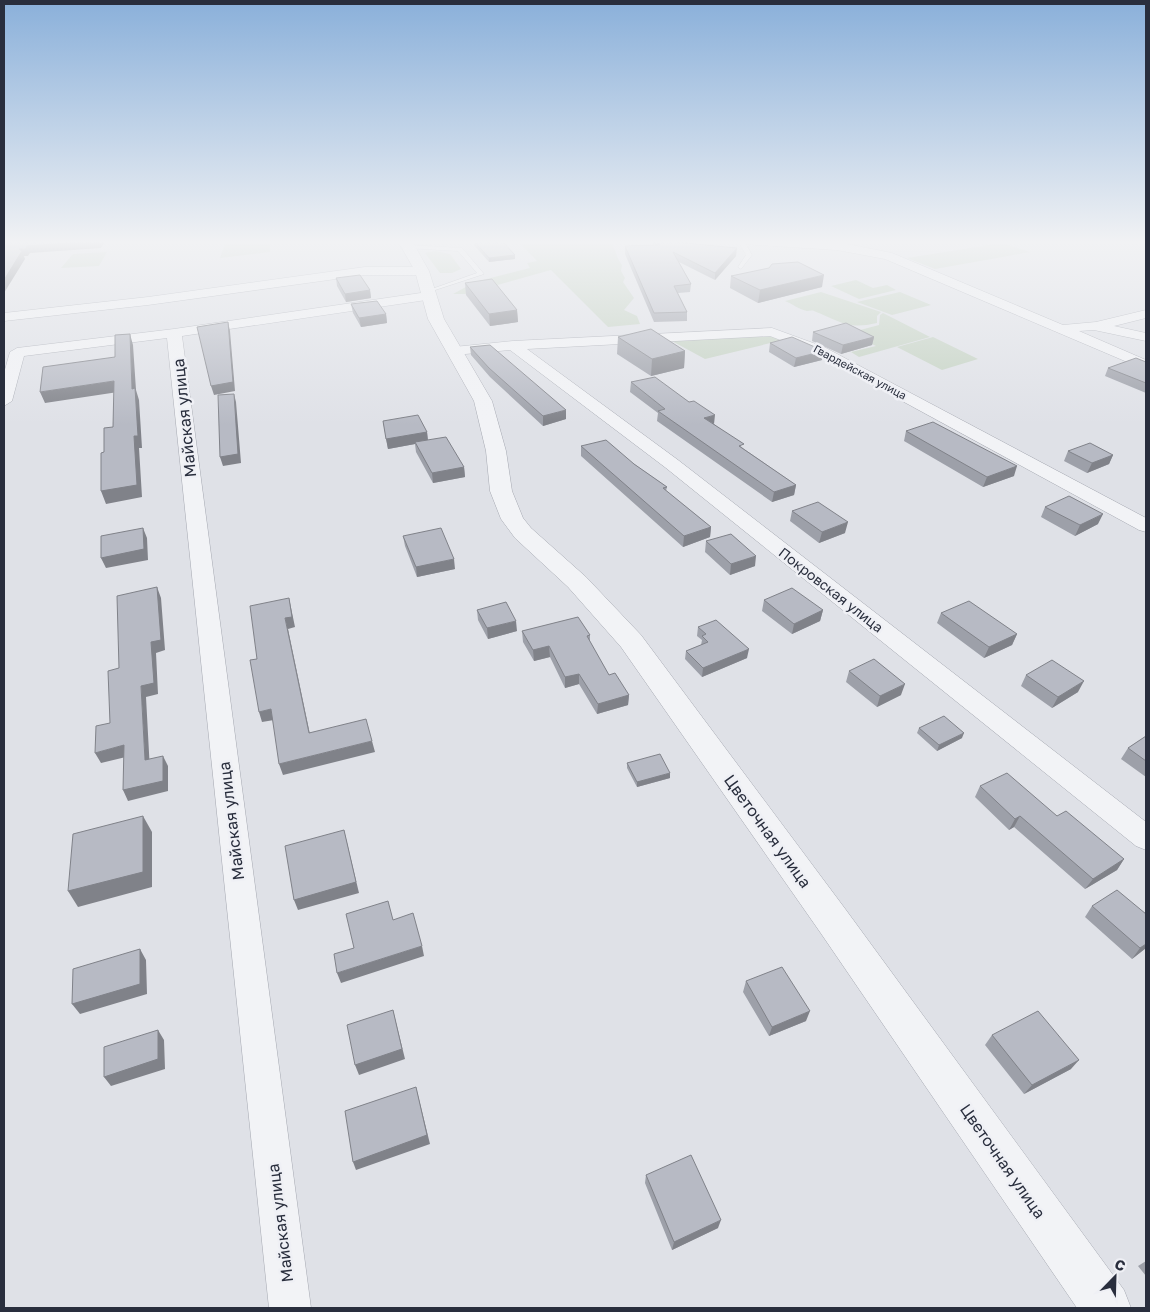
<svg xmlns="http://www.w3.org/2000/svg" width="1150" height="1312" viewBox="0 0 1150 1312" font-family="'Golos Text',sans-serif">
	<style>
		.green { fill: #c3d1c1 }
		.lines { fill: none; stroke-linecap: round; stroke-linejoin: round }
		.service-casing { stroke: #a5a8b1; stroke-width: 1 }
		.minor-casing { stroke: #a5a8b1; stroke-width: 1 }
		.tertiary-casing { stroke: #a5a8b1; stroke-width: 1 }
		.service { fill: #f2f3f6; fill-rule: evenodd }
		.minor { fill: #f2f3f6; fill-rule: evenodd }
		.tertiary { fill: #f2f3f6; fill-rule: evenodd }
		.wall { fill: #9da0a9 }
		.shaded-wall { fill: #808289 }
		.building { fill: #b7bac4; stroke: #808289 }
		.labels { text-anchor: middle; stroke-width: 5; stroke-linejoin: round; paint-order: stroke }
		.far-street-label { font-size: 11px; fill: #292e3d; stroke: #eff0f5 }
		.street-label { font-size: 14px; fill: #292e3d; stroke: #eff0f5 }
		.near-street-label { font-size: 16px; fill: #292e3d; stroke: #eff0f5 }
	</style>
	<rect width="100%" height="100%" fill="#dfe1e7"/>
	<!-- green -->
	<path class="green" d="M226 241H270V252L220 258Z
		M518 241 611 243C617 251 616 258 622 265L621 271 625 278 623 282 634 298 624 310 637 316 640 324 608 327 551 270 465 294H453L475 282 530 268 527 263 537 261Z
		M1002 243 1030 252 935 269 907 258Z
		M435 251 450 254 461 269 452 273H440L425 253Z
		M107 252 99 266 61 268 73 254Z
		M856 280 873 288 887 285 896 290 859 299 831 286Z
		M821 292 881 312 877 316V323C847 330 840 321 814 311 812 310 809 311 807 311 800 310 791 303 785 301Z
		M900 292 931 305 892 315 857 302Z
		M883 313 930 337 859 357 851 352 876 346 849 333 879 325 880 315Z
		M777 336 783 340 705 359 670 340Z
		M933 337 978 359 942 370 897 347Z"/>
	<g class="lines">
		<defs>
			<path id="service" d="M738 241H744L752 255 741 269 738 267 746 255Z
				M408 245 462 248 484 274 426 293V291L477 273 458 251 406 248Z"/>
			<path id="minor" d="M736 241 837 242 892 253 1063 325 1096 322 1146 310V318L1114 326 1146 333V341L1094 330 1079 331 1146 360V370L885 259 837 250 742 244Z
				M365 267H422L428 271 422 275H365L148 305 4 321V313L148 297Z
				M428 292 433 293 435 296 433 299 182 336 311 1308H269L167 338 24 356 12 401 4 406V373L10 352 17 348 174 329Z
				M772 328 824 347 1146 518V532L1139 530 814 353 770 336 527 349 678 460 1146 822V850L1136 846 666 468 510 350 454 355 447 351 454 347 513 341Z"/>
			<path id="tertiary" d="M398 241H412L429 271 444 319 492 401 506 451 512 491 523 518 531 528 586 577 641 635 846 910 1124 1290 1131 1308H1077L820 932 621 647 568 587 515 538 501 519 490 491 486 451 474 401 428 319 415 271Z"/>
		</defs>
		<!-- service casing -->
		<use href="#service" class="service-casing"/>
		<!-- minor casing -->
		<use href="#minor" class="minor-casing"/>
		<!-- tertiary casing -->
		<use href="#tertiary" class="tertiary-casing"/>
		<!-- service -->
		<use href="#service" class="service"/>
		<!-- minor -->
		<use href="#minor" class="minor"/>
		<!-- tertiary -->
		<use href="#tertiary" class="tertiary"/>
	</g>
	<!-- wall -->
	<path class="wall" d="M473 241 515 255V259L489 262 474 245Z
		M653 241H665L736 256 715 280 679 262 691 284 690 292 678 293 687 312V321L654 322 625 254V246L653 245Z
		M731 276 822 287 758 303 730 288Z
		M336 278 370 290 371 298 346 302 337 286Z
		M465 283 517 310 518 322 490 326 466 295Z
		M351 304 386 314 387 323 361 327 353 313Z
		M813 332 874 337 872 345 841 354 812 341Z
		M618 337 685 351 684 368 651 376 617 354Z
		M770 343 822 360 794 367 769 352Z
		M470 347 566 419 543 426 490 377 471 355Z
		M1146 362V393L1105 376 1108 368Z
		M631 382 689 402 714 424 744 449 796 485 794 495 772 502 657 421 658 413 630 392Z
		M383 421 427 432 428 440 464 467 465 477 433 483 416 452 415 444 388 449Z
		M906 431 1014 476 983 487 904 441Z
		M581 446 634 464 667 487 666 491 711 527 710 537 683 547 581 456Z
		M1068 451 1113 455 1109 464 1087 473 1064 461Z
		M1045 507 1098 524 1075 536 1041 517Z
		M792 511 845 533 819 543 790 521Z
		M403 536 455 569 417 577 405 546Z
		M706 541 755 566 730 575 705 552Z
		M764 600 823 610 820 621 792 634 762 611Z
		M477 610 517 631 488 639 478 620Z
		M941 613 1017 634 1012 645 984 658 937 623Z
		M698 627 747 658 702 677 685 659 686 651 701 645 702 640 697 636Z
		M522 631 590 635V642L609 675 629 695 628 705 597 714 579 684 565 688 550 657 534 661 523 642Z
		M849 671 901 695 877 707 846 682Z
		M1026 675 1078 692 1052 708 1021 686Z
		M919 728 962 738 937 751 917 733Z
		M1146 736V777L1121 759 1128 748Z
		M627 763 670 778 637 787 627 768Z
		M980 786 1057 816 1124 859 1117 870 1085 889 1014 827 1009 830 975 797Z
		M1092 906 1146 948 1132 959 1085 917Z
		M746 981 806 1021 769 1036 743 992Z
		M992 1035 1071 1069 1024 1094 985 1045Z
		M646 1175 718 1228 672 1250 645 1183Z
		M1146 1261V1276L1138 1266Z"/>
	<!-- shaded-wall -->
	<path class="shaded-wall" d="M96 241H105L101 248 30 253 28 256H24L25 259 4 293V280L19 249 27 246Z
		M737 248 736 256 715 280V273Z
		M515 255V259L489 262V258Z
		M824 275 822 287 758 303 760 290Z
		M370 290 371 298 346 302 345 294Z
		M517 310 518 322 490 326 489 314Z
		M386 314 387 323 361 327 359 318Z
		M228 322 230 331 235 391 214 395 211 386Z
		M130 334 133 345 136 390 139 400 142 448H139L142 497 106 504 101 491 132 389Z
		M874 337 872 345 841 354 843 345Z
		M685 351 684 368 651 376 652 359Z
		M824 351 822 360 794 367 796 358Z
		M114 381 118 392 45 403 40 392Z
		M234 394 236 402 241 463 223 466 220 457Z
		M566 410V419L543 426V416Z
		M715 415 714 424 704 418Z
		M427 432 428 442H415V444L388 449 386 439Z
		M1113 455 1109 464 1087 473 1092 463Z
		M1017 466 1014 476 983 487 987 477Z
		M464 467 465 477 433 483 432 473Z
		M796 485 794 495 772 502 774 492Z
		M1103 514 1098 524 1075 536 1080 525Z
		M848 522 845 533 819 543 822 532Z
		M711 527 710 537 683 547 684 536Z
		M143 528 147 538 148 560 106 568 101 558Z
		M756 556 755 566 730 575 731 564Z
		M454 559 455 569 417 577 416 567Z
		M157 587 161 598 165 650 156 653 158 694 146 697 150 771 145 760 141 686 151 642Z
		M289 598 295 627 288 629 312 744 309 733 285 618Z
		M823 610 820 621 792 634 794 624Z
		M516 621 517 631 488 639 487 628Z
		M1017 634 1012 645 984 658 989 647Z
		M549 646 550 657 534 661 533 650Z
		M749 649 747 658 702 677 703 668Z
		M579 674V684L565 688V677Z
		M1084 681 1078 692 1052 708 1058 697Z
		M905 684 901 695 877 707 880 696Z
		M629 695 628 705 597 714 598 704Z
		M271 709 274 720 262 722 259 712Z
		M964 733 962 738 937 751 939 745Z
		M372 741 375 752 283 775 279 764Z
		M124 745 130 756 101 763 95 753Z
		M163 756 168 766V791L128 801 123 790Z
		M670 773V778L637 787V782Z
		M143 816 152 832V887L78 907 68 891Z
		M1020 816 1014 827 1009 830 1015 819Z
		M344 830 359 893 298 910 294 900Z
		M1124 859 1117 870 1085 889 1093 879Z
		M1146 944V948L1132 959 1140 948Z
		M422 946 424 956 341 983 337 973Z
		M140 949 146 960 147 994 80 1014 72 1004Z
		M393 1010 405 1059 359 1075 355 1065Z
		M810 1011 806 1021 769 1036 772 1027Z
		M158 1030 164 1040 165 1069 111 1086 104 1077Z
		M1079 1060 1071 1069 1024 1094 1032 1085Z
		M416 1087 430 1144 356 1170 353 1162Z
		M721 1220 718 1228 672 1250 674 1242Z"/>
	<!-- building -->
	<path class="building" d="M12 241H96L27 246 26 249H19L22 251 4 280V242Z
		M474 241H502L515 255 489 258Z
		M655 241H665L737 248 715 273 673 252 691 284 674 286 687 312 654 313 625 246 660 245Z
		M798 262 824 275 760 290 731 276 769 268 772 264Z
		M360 275 370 290 345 294 336 278Z
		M492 279 517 310 489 314 465 283Z
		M377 301 386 314 359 318 351 304Z
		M228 322 233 382 211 386 197 327Z
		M846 323 874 337 843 345 813 332Z
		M651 329 685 351 652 359 618 337Z
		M130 334 132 389 135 388 138 436H134L137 485 101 491V453L104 452V428L113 427 114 381 40 392 43 367 115 357V335Z
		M792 337 824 351 796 358 770 343Z
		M490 345 566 410 543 416 489 368 470 347Z
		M1136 358 1146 362V383L1108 368Z
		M655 377 689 402 694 401 715 415 704 418 744 444 739 446 796 485 774 492 658 411 665 409 631 382Z
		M234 394 238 454 220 457 218 395Z
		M418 415 427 432 386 439 383 421Z
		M933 422 1017 466 987 477 906 431Z
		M446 437 464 467 432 473 415 442Z
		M606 440 634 464 667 487 663 488 711 527 684 536 581 446Z
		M1090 443 1113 455 1092 463 1068 451Z
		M1069 496 1103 514 1080 525 1045 507Z
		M818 502 848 522 822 532 792 511Z
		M143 528 144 549 101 558V536Z
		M441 528 454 559 416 567 403 536Z
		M731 534 756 556 731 564 706 541Z
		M157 587 161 640 151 642 154 683 141 686 145 760 163 756V781L123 790 124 745 95 753 96 726 110 723 108 671 119 668 117 596Z
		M792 588 823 610 794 624 764 600Z
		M289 598 292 617 285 618 309 733 366 719 372 741 279 764 271 709 259 712 250 660 257 659 250 606Z
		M969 601 1017 634 989 647 941 613Z
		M506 602 516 621 487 628 477 610Z
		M578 617 590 635 587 636 609 675 615 673 629 695 598 704 579 674 565 677 549 646 533 650 522 631Z
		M716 620 749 649 703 668 686 651 708 642 702 636 706 634 698 627Z
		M874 659 905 684 880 696 849 671Z
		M1052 660 1084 681 1058 697 1026 675Z
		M944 716 964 733 939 745 919 728Z
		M1146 736V761L1128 748Z
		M660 754 670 773 637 782 627 763Z
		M1007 773 1057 816 1066 811 1124 859 1093 879 1020 816 1015 819 980 786Z
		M143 816V872L68 891 73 834Z
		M344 830 356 882 294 900 285 846Z
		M1117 890 1146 914V944L1140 948 1092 906Z
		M388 901 393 920 413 913 422 946 337 973 334 954 354 948 346 914Z
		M140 949V984L72 1004 73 969Z
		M782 967 810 1011 772 1027 746 981Z
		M393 1010 402 1049 355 1065 347 1025Z
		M1038 1011 1079 1060 1032 1085 992 1035Z
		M158 1030V1059L104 1077V1047Z
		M416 1087 427 1135 353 1162 345 1111Z
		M691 1155 721 1220 674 1242 646 1175Z"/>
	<!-- sky -->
	<linearGradient id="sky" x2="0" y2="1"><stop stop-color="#8ab0da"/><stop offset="0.57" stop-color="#f1f2f4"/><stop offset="1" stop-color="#f1f2f4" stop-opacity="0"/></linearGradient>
	<rect width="1150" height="425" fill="url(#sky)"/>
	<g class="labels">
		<!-- far-street labels -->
		<g class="far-street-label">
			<text transform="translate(860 372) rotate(28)" y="4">Гвардейская улица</text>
		</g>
		<!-- street labels -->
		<g class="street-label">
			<text transform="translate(831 590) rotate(38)" y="5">Покровская улица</text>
		</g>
		<!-- near-street labels -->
		<g class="near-street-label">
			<text transform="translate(184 418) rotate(-96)" y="6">Майская улица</text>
			<text transform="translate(231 821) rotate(-97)" y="6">Майская улица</text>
			<text transform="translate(768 831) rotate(54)" y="6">Цветочная улица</text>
			<text transform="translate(1003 1161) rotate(55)" y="6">Цветочная улица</text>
			<text transform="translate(280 1223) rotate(-97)" y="6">Майская улица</text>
		</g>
	</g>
	<!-- border -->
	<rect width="1150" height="1312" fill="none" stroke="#292e3d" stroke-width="10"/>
	<!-- north arrow -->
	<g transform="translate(1115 1277) rotate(23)" stroke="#eff0f5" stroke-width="4" paint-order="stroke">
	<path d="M0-4L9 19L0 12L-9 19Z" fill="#292e3d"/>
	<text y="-8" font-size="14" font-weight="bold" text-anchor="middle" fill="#292e3d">С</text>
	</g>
</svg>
